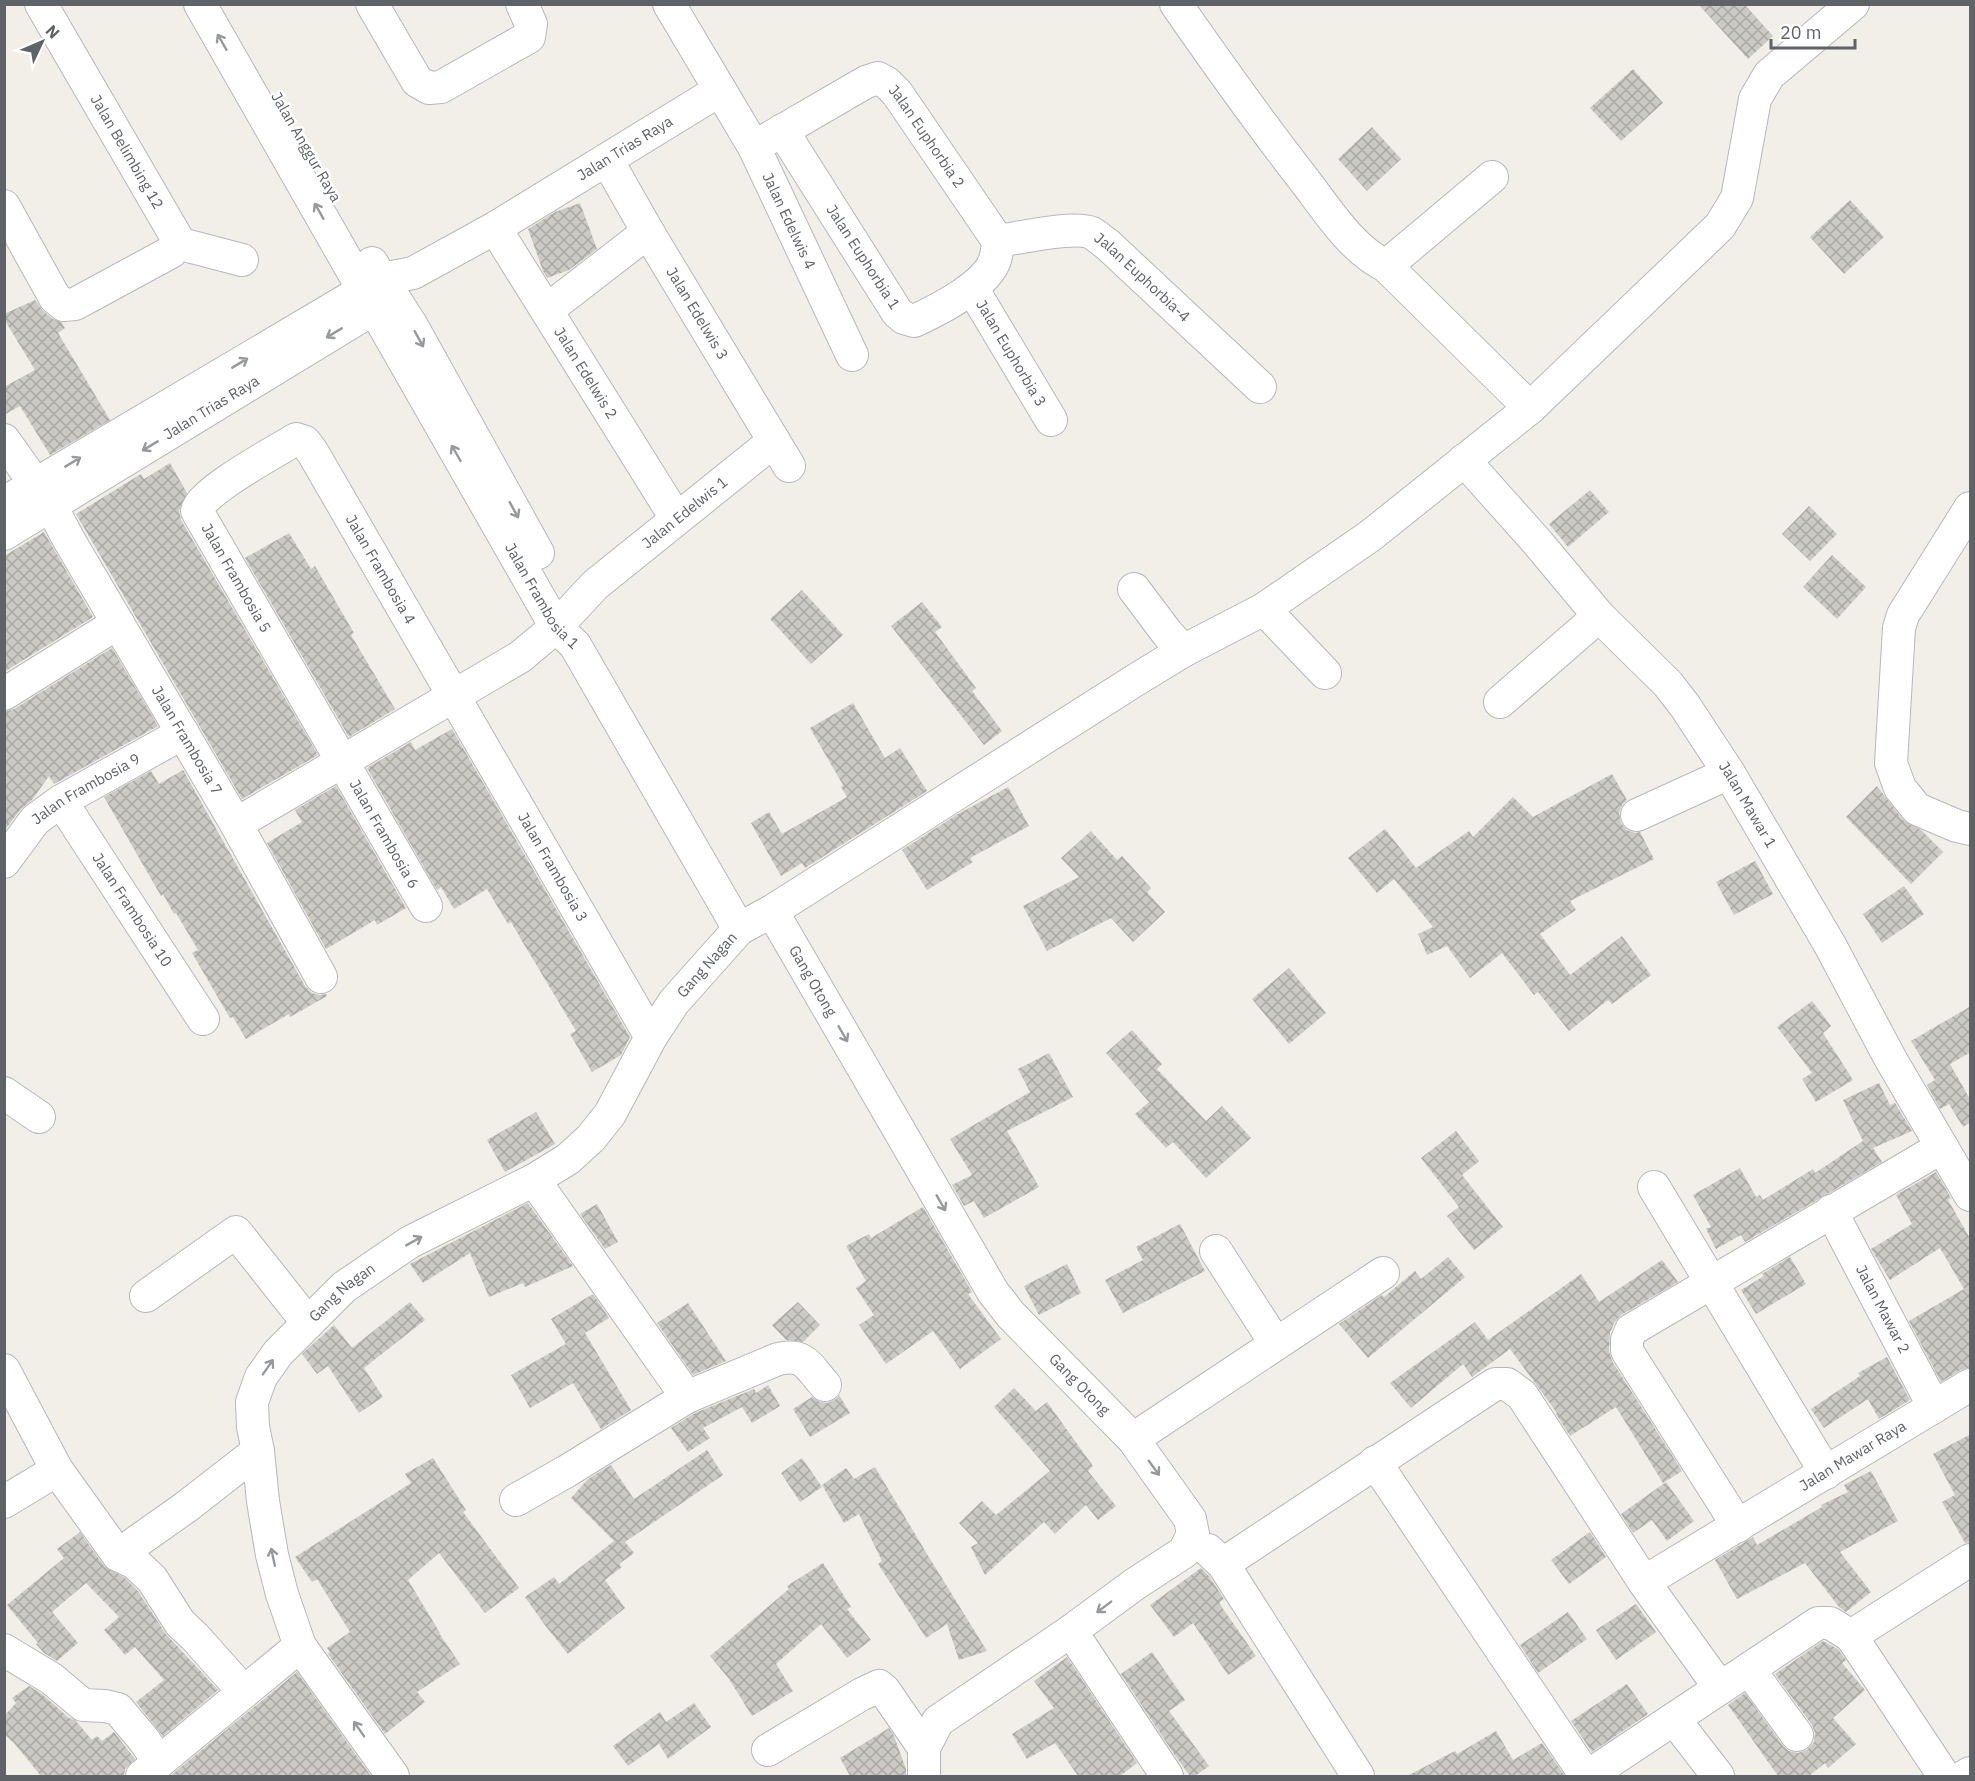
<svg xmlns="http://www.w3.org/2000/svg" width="1975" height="1781" viewBox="0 0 1975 1781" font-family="'IBM Plex Sans',sans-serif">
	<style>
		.building { fill: url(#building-cross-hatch) }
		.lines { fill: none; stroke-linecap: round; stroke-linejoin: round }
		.minor-casing { stroke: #b5b8bc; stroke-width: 34 }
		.minor { stroke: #fff; stroke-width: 32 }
		.oneway { stroke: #979a9d }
		.labels { text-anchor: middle; stroke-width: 5; stroke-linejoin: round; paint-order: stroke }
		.street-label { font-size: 15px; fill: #5f6368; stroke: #fff }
	</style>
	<defs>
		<pattern id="building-cross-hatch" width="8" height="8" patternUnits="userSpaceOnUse" patternTransform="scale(1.5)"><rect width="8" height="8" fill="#cccac5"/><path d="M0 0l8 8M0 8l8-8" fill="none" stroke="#a9a8a4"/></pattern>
	</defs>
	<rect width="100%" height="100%" fill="#f1efe8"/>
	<!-- building -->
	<path class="building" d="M1698 4H1744L1773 36 1748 59Z
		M1633 69 1663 103 1621 141 1590 108Z
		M1372 127 1401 159 1367 191 1338 159Z
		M1850 200 1884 237 1844 274 1810 237Z
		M580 203 597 249 569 270 547 278 543 271 528 229 555 212Z
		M35 300 44 312 53 319 61 322 65 328 58 333 110 420 50 455 20 406 4 415V387L35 370 4 319V314Z
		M170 463 187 493 179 511 181 520 318 755 242 799 76 514 141 474 144 479Z
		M1590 490 1609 512 1568 547 1549 524Z
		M1809 506 1837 534 1810 561 1782 534Z
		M44 532 93 617 4 672V556Z
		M289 533 311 569 315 566 354 633 351 635 395 709 349 737 245 558Z
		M1832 555 1866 587 1837 619 1803 587Z
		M802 590 843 635 811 664 770 619Z
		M922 602 942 627 935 632 976 688 972 691 1002 731 984 745 891 626Z
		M112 648 158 726 54 784 49 776 32 800 21 809 4 831V712L14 709Z
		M853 703 885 758 900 748 927 791 805 868 802 863 781 876 751 823 769 812 782 834 847 797 841 787 843 785 810 728Z
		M452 729 630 1037 621 1055 592 1072 570 1034 576 1031 522 941 511 922 508 924 487 889 454 909 441 887 437 890 367 768 411 742 415 750Z
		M183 770 305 986 312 993 320 995 326 994 327 996 290 1017 289 1014 246 1039 233 1017 230 1018 192 953 198 950 176 913 174 914 163 894 161 896 104 797 151 771 159 784Z
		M1612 774 1627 800 1622 805 1619 813 1621 823 1627 830 1635 833 1640 832 1654 859 1570 901 1576 910 1540 934 1570 975 1622 936 1651 975 1612 1004 1608 1000 1569 1031 1538 992 1534 995 1502 953 1470 978 1447 946 1427 955 1418 934 1433 927 1394 879 1377 893 1348 858 1385 829 1416 868 1469 831 1473 837 1513 797 1533 817Z
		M336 786 406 908 377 925 375 920 326 949 267 843 302 822 295 810Z
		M1877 786 1903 820 1921 830 1943 852 1911 884 1846 817Z
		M1008 787 1029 826 970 858 973 862 927 890 902 850 958 814Z
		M1091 831 1117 860 1122 856 1151 888 1147 892 1165 912 1133 942 1111 918 1047 951 1023 906 1079 877 1061 858Z
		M1755 861 1773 894 1734 915 1716 882Z
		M1904 886 1924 914 1882 943 1863 914Z
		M1289 968 1326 1013 1289 1044 1252 999Z
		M1812 1001 1831 1026 1823 1033 1853 1080 1816 1102 1802 1079 1812 1073 1777 1027Z
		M1971 1006V1052L1950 1064 1971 1101V1122L1963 1127 1949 1104 1940 1109 1927 1085 1935 1080 1911 1041Z
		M1132 1030 1162 1064 1157 1069 1206 1121 1222 1106 1251 1138 1206 1178 1173 1142 1166 1148 1135 1114 1149 1102 1106 1053Z
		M1049 1053 1073 1097 1007 1131 1039 1187 984 1218 974 1201 964 1206 952 1185 972 1175 950 1139 1030 1092 1018 1069Z
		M1879 1083 1890 1105 1895 1103 1912 1131 1873 1148 1882 1162 1745 1242 1741 1235 1716 1249 1706 1229 1711 1227 1693 1195 1740 1168 1756 1197 1760 1195 1763 1200 1813 1169 1815 1173 1863 1141 1843 1100Z
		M536 1112 555 1144 505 1172 487 1140Z
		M1456 1131 1479 1161 1462 1175 1503 1227 1474 1250 1447 1216 1459 1207 1421 1158Z
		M1936 1172 1951 1198 1948 1200 1971 1240V1367L1961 1370 1941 1382 1909 1321 1964 1289 1940 1248 1890 1280 1871 1249 1912 1224 1896 1195Z
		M528 1203 573 1266 525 1287 523 1283 489 1297 470 1253 423 1283 410 1264Z
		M597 1204 618 1242 605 1249 580 1214Z
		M923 1207 972 1292 968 1294 1001 1339 960 1369 933 1331 886 1364 859 1325 874 1315 856 1288 866 1281 846 1246 869 1234 871 1238Z
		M1180 1224 1205 1271 1123 1313 1105 1280 1143 1260 1136 1247Z
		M1448 1257 1465 1277 1368 1358 1339 1324 1382 1295 1384 1297 1415 1271 1421 1279Z
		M1790 1257 1806 1284 1756 1314 1741 1290 1764 1276 1762 1274Z
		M1662 1260 1678 1282 1621 1315 1614 1323 1610 1333 1609 1351 1612 1361 1682 1471 1663 1483 1616 1407 1570 1436 1556 1414 1557 1413 1510 1349 1472 1377 1463 1364 1411 1408 1390 1383 1475 1322 1488 1340 1581 1274 1599 1302Z
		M1067 1264 1081 1293 1039 1315 1024 1286Z
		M593 1294 609 1318 585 1333 631 1410 601 1429 573 1383 530 1408 511 1375 566 1344 551 1319Z
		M410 1302 425 1320 364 1368 383 1397 359 1413 328 1366 317 1374 302 1354 334 1325 352 1348Z
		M798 1302 820 1325 803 1342 786 1340 772 1325Z
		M688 1303 726 1361 693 1375 657 1323Z
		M1887 1357 1910 1400 1879 1419 1868 1399 1824 1428 1811 1409 1860 1376 1858 1373Z
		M768 1385 780 1406 752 1423 742 1407 703 1428 710 1438 688 1452 671 1428 695 1413 754 1389 756 1393Z
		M1014 1388 1036 1411 1047 1402 1093 1466 1088 1471 1116 1506 1098 1520 1086 1505 1055 1534 1044 1522 985 1575 971 1547 978 1543 959 1523 982 1501 996 1515 1050 1471 994 1407Z
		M839 1395 850 1413 810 1437 793 1409 812 1397 820 1402 828 1403 836 1399Z
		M1971 1434V1542L1965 1543 1942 1502 1955 1495 1933 1454Z
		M707 1450 723 1475 625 1542 634 1553 619 1564 622 1567 605 1580 625 1608 568 1654 544 1624 525 1597 554 1577 559 1584 614 1541 571 1498 588 1479 611 1465 634 1499Z
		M433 1458 466 1510 463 1512 519 1588 485 1613 439 1553 408 1580 440 1633H439L460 1664 417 1692 425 1702 385 1734 328 1654 330 1652 327 1648 350 1632 317 1579 312 1582 295 1557 411 1483 405 1474Z
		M802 1458 822 1487 800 1502 781 1473Z
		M875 1467 927 1554 987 1651 959 1660 947 1624 926 1638 878 1564 882 1561 859 1514 844 1523 822 1485 846 1468 854 1479Z
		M1871 1471 1898 1521 1840 1552 1871 1592 1846 1612 1839 1607 1805 1563 1737 1599 1715 1560 1753 1537 1757 1545 1822 1507 1821 1505 1848 1492 1844 1485Z
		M1666 1482 1694 1521 1667 1541 1652 1520 1633 1533 1621 1514Z
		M80 1532 104 1566 125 1578 138 1591 165 1633 218 1690 163 1736 136 1702 164 1680 135 1647 125 1655 104 1630 119 1617 86 1583 52 1612 78 1643 57 1661 44 1653 36 1644 38 1643 7 1605 64 1558 57 1549Z
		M1590 1532 1606 1557 1569 1584 1551 1560Z
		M823 1563 851 1607 847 1609 871 1640 847 1658 821 1624 776 1664 793 1691 752 1716 729 1679 710 1656 789 1589 787 1586Z
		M1201 1568 1209 1576 1224 1599 1219 1603 1256 1656 1228 1675 1193 1623 1174 1637 1150 1605Z
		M1636 1604 1656 1632 1616 1660 1596 1630Z
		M1568 1612 1587 1639 1538 1673 1520 1645Z
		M1823 1641 1838 1649 1846 1660 1842 1663 1865 1690 1833 1718 1856 1744 1828 1768 1825 1763 1809 1776H1778L1728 1705 1745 1693 1783 1746 1789 1751 1798 1753 1807 1750 1814 1742 1815 1733 1812 1725 1775 1674Z
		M1152 1652 1185 1700 1169 1711 1209 1766 1195 1776H1190L1174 1754 1121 1674Z
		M1067 1657 1137 1763 1120 1776H1078L1055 1743 1027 1759 1012 1734 1054 1708 1034 1681Z
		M297 1672 371 1776H170Z
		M1627 1684 1648 1714 1592 1752 1571 1721Z
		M29 1686 42 1694 69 1718 75 1720 92 1740 97 1736 102 1741 114 1732 135 1759 125 1769 124 1776H41L14 1743 4 1734V1716L16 1703 12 1698Z
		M694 1703 711 1727 668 1759 659 1744 628 1766 613 1746 660 1712 666 1722Z
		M889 1728 894 1736 906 1769V1776H850L840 1758Z
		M1496 1731 1513 1760 1542 1743 1565 1776H1407L1455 1751 1457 1754Z"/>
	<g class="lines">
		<defs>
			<g id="minor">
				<path id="s1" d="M41 4 177 238V243"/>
				<path id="s2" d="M200 4C319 211 437 419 556 627L575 645 739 929"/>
				<path d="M372 4 417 81 429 88 441 87 529 37 531 24 522 4"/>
				<path id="s3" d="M669 4 754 147 852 355"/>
				<path d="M1176 4C1219 66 1262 126 1308 185 1330 214 1353 250 1386 266L1530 408"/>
				<path id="s4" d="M754 147 866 82 878 78 887 83 897 93 998 241C997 247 997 254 995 260 986 286 938 310 914 321L904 318 897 312 782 130"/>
				<path id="s5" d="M607 160 648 232 789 466"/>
				<path d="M4 206 55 298 64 305 75 304 171 252 177 243"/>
				<path id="s6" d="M495 228 676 518"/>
				<path id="s7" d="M998 241C1020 238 1073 225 1092 233 1097 236 1102 241 1107 244L1260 387"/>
				<path d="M177 243 242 260"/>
				<path d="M372 263 412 326 538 553"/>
				<path d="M1386 266 1492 177"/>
				<path id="s8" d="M972 288 1051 420"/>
				<path d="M547 310 648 232"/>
				<path id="s9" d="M4 440 51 506 69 540 236 824 321 977"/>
				<path id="s10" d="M1464 460 1538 543 1599 616 1668 684 1685 706 1729 773 1830 945 1890 1058 1970 1195"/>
				<path id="s11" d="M4 503 364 290 382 279 413 273 495 228 720 90"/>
				<path d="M1970 508 1903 615 1899 628 1891 763 1900 788 1917 809 1957 826 1970 829"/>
				<path id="s12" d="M4 534 391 298"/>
				<path d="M1134 589 1167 633 1183 651"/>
				<path d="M1264 609 1325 673"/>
				<path d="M4 694 118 623"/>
				<path d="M1500 702 1599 616"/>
				<path id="s13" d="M61 801 203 1019"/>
				<path d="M1637 815 1729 773"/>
				<path id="s14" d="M236 824 520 657 556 627 595 585 774 441"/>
				<path id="s15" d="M4 862 35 820 61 801 183 733"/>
				<path id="s16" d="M426 906 197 511C200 492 277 451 296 439L305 442 313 453 651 1037"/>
				<path id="s17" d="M772 911 993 1292 1011 1315 1133 1439 1190 1519 1193 1534 1184 1552 1135 1584 1071 1631 938 1721 924 1748V1776"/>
				<path d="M4 1093 39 1117"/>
				<path d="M534 1180 687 1397"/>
				<path d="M1654 1187 1826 1473"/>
				<path id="s18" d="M1831 1211 1934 1407"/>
				<path d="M1216 1251 1276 1344"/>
				<path d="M146 1296 236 1232 308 1323"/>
				<path d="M4 1370 57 1470 118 1555"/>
				<path d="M1133 1439 1383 1273"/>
				<path d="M1375 1462 1586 1776"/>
				<path d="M516 1500 567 1471 687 1397 778 1359C805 1353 808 1366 825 1385"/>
				<path d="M4 1502 57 1470"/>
				<path d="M1738 1526 1627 1351V1340L1631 1330 1942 1147"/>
				<path d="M1208 1550 1223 1564 1358 1776"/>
				<path d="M1223 1564 1495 1384H1507L1522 1395 1644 1582 1720 1688"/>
				<path id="s19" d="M1644 1582 1970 1385"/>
				<path d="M1071 1631 1167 1776"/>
				<path d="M1851 1636 1944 1776"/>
				<path d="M4 1650 52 1679 83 1705 105 1706 118 1709 144 1740 159 1762"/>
				<path d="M1749 1669 1797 1735"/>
				<path d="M244 1692 195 1637 180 1623 152 1579 135 1563 118 1555 186 1507 258 1451"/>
				<path d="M1674 1719 1718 1776"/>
				<path d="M768 1750 862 1694 879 1686 884 1690 924 1748"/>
				<path d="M142 1776 300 1646"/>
				<path id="s20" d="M393 1776 300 1646 282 1594 272 1555 263 1501 258 1451 253 1427 252 1402 261 1377 278 1353 344 1287 410 1242 534 1180 568 1159 591 1138 610 1114 651 1037 674 1002 739 929 772 911 1134 681 1183 651 1264 609 1370 536 1530 408 1720 226 1737 198 1755 99 1769 75 1853 4"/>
				<path d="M1588 1776 1818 1623H1830L1851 1636 1970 1560"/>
				<path d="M1965 1776 1970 1773"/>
			</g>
		</defs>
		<!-- minor casing -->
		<use href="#minor" class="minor-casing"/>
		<!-- minor -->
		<use href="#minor" class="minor"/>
	</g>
	<!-- one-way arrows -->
	<defs><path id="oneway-shaft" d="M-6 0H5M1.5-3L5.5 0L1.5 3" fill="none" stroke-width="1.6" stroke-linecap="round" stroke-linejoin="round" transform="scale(1.5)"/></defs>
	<g class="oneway">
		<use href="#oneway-shaft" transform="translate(222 42) rotate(-120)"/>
		<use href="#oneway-shaft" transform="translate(319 211) rotate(-120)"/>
		<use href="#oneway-shaft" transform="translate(334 333) rotate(149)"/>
		<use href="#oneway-shaft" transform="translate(419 339) rotate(61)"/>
		<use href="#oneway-shaft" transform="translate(240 363) rotate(-31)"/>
		<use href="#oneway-shaft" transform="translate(150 446) rotate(149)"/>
		<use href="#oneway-shaft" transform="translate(456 453) rotate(-120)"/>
		<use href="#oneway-shaft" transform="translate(73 462) rotate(-31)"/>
		<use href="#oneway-shaft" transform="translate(514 510) rotate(61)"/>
		<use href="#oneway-shaft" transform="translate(843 1034) rotate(60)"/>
		<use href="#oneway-shaft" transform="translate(941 1203) rotate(60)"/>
		<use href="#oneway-shaft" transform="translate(414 1241) rotate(-29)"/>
		<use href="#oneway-shaft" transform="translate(268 1367) rotate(-55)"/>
		<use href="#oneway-shaft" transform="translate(1154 1468) rotate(54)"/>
		<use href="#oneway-shaft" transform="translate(273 1557) rotate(-102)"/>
		<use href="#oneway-shaft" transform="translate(1104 1607) rotate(143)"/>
		<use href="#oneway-shaft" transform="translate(359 1729) rotate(-125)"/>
	</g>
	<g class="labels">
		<!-- street labels -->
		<g class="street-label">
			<text dy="5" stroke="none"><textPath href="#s4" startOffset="219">Jalan Euphorbia 2</textPath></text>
			<text transform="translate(306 147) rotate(60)" y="5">Jalan Anggur Raya</text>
			<text dy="5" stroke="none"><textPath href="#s11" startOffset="717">Jalan Trias Raya</textPath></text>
			<text dy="5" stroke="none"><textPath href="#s1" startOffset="171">Jalan Belimbing 12</textPath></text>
			<text dy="5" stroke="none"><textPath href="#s3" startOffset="248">Jalan Edelwis 4</textPath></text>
			<text transform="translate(863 257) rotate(57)" y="5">Jalan Euphorbia 1</text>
			<text dy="5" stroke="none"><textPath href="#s7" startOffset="162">Jalan Euphorbia-4</textPath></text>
			<text dy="5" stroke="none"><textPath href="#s5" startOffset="178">Jalan Edelwis 3</textPath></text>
			<text dy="5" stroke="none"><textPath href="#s8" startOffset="76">Jalan Euphorbia 3</textPath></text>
			<text dy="5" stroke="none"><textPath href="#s6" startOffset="171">Jalan Edelwis 2</textPath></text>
			<text dy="5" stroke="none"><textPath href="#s12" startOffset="243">Jalan Trias Raya</textPath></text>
			<text dy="5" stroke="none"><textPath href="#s14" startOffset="549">Jalan Edelwis 1</textPath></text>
			<text dy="5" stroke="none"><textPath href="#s16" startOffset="738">Jalan Frambosia 4</textPath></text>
			<text transform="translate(236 578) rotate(60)" y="5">Jalan Frambosia 5</text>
			<text dy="5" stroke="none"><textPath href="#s2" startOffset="684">Jalan Frambosia 1</textPath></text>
			<text dy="5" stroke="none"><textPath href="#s9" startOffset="352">Jalan Frambosia 7</textPath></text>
			<text dy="5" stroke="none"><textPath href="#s15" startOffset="112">Jalan Frambosia 9</textPath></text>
			<text dy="5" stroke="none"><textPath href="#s10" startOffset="448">Jalan Mawar 1</textPath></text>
			<text transform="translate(384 834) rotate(60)" y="5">Jalan Frambosia 6</text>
			<text dy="5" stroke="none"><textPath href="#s16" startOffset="1082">Jalan Frambosia 3</textPath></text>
			<text dy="5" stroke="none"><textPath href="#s13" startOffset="130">Jalan Frambosia 10</textPath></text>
			<text dy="5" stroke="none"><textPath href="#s20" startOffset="1058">Gang Nagan</textPath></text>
			<text dy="5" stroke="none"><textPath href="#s17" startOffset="81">Gang Otong</textPath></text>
			<text dy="5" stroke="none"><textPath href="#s20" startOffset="554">Gang Nagan</textPath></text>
			<text dy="5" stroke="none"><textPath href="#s18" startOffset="111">Jalan Mawar 2</textPath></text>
			<text dy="5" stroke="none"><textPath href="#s17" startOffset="567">Gang Otong</textPath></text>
			<text dy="5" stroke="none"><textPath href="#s19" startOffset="244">Jalan Mawar Raya</textPath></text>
		</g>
	</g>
	<!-- border -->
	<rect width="1975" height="1781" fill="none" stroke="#5f6368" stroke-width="12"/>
	<!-- north arrow -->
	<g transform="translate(42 42) rotate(46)" stroke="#ffffff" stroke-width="4.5" paint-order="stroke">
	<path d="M0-4.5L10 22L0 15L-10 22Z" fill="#5f6368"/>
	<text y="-9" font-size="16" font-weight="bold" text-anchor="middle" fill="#5f6368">N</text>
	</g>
	<!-- scale -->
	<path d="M1771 39v9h84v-9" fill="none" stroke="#5f6368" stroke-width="3"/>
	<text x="1780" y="39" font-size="18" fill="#5f6368" stroke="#ffffff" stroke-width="4.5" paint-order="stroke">20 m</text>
</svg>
